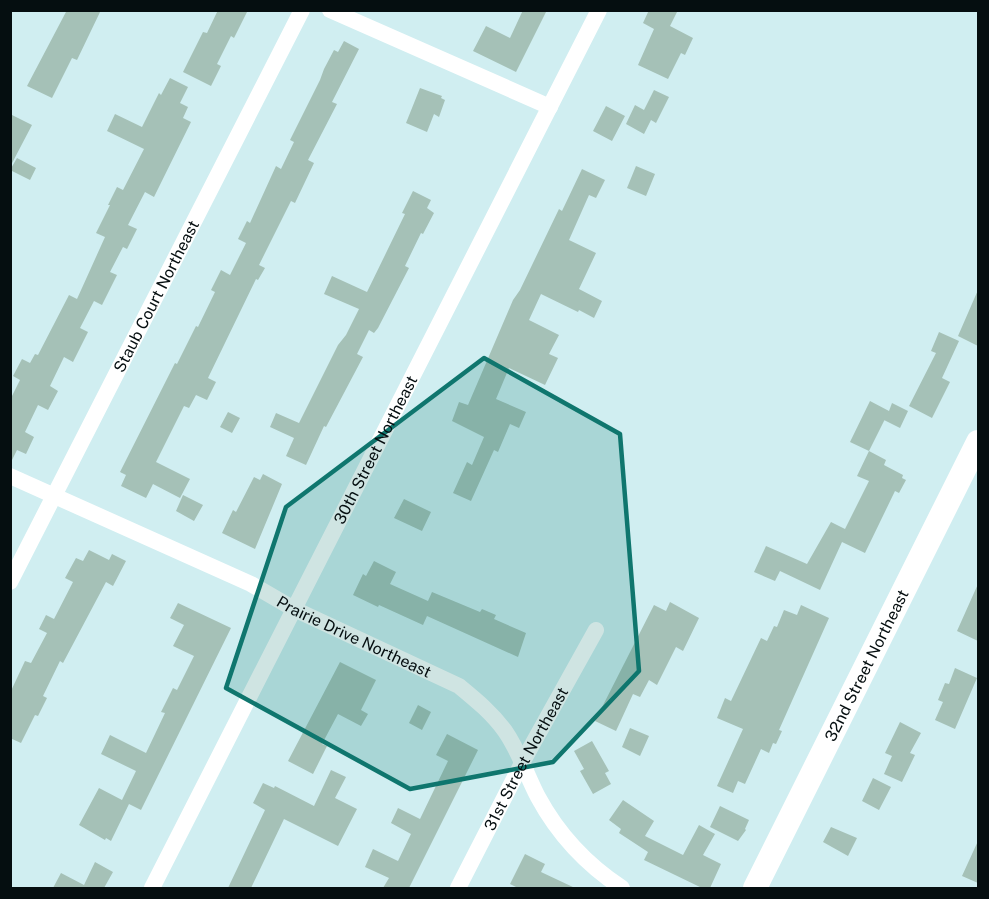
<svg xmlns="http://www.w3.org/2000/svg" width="989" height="899" viewBox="0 0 989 899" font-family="'Public Sans',sans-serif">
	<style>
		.building { fill: #a5c1b7 }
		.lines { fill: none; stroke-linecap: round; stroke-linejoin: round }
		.minor { stroke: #fff; stroke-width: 16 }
		.secondary { stroke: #fff; stroke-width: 24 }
		.marked { fill: #0f766e; fill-opacity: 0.2; stroke: #0f766e; stroke-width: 4.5; stroke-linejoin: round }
		.labels { text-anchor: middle; stroke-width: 5; stroke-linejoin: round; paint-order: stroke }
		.street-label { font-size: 16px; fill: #050e10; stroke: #ddfbfe }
	</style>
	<rect width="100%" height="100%" fill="#d0eef1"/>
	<!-- building -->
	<path class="building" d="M67 10H101L77 60 72 58 52 98 27 86Z
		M218 10H248L234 38 231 36 217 64 221 66 211 86 183 72 203 32 207 33Z
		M523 10H547L516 72 473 51 486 26 510 38Z
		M649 10H678L670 26 693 38 685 55 681 53 668 79 638 65 654 29 643 23Z
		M344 41 359 49 332 102 337 104 308 160 314 163 295 203 291 201 259 265 265 268 258 280 256 279 208 378 216 382 207 400 196 395 189 408 184 406 156 462 190 479 180 498 153 484 146 498 121 486 126 475 120 472 175 363 177 364 196 326 198 327 215 292 211 290 221 270 230 275 246 243 238 239 247 221 250 223 276 166 281 169 294 142 290 140 320 80 324 69 334 50 338 52Z
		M170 78 188 87 180 103 188 107 183 118 191 122 154 197 145 192 128 225 137 229 127 249 123 247 110 272 117 275 102 305 94 301 80 328 88 332 73 362 64 357 50 386 58 391 48 410 38 405 25 432 34 437 26 454 17 450 10 464V400L20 380 13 376 22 359 30 363 35 354 38 355 69 295 77 299 105 237 96 233 110 205H108L117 187 123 190 144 149 107 131 115 114 142 127 159 93 161 95Z
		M420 88 442 96 441 98 445 100 439 117 434 114 427 132 406 123Z
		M654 90 669 97 656 123 651 120 644 134 626 124 635 105 644 110Z
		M606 106 625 116 612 141 593 131Z
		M10 114 32 125 10 167Z
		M17 158 36 168 30 180 10 170Z
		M636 166 655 174 646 196 627 188Z
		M582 169 605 180 596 198 589 195 569 240 596 253 579 289 602 301 594 318 579 310 578 312 541 294 529 320 559 335 549 354 558 358 545 385 509 368 496 399 526 412 519 428 510 424 498 452 494 450 471 501 453 493 467 462 472 465 484 437 452 421 459 402 468 405 513 300 520 290 559 209 562 211Z
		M413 191 431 200 427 208 434 213 423 234 421 233 405 266 409 268 378 328 374 333 369 330 357 354 363 357 326 427 324 426 306 465 286 456 294 438 270 427 276 413 299 423 338 345 346 335 359 309 324 294 332 276 367 292 405 214 402 213Z
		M978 290V346L958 336Z
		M939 332 959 341 942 378 950 382 932 418 909 406 936 353 931 351Z
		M870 401 889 411 892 403 908 411 900 428 884 420 886 417 869 451 850 442Z
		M228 412 240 418 232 433 220 427Z
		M869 451 886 460 884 465 903 475 902 478 906 480 899 493 895 491 865 553 842 542 820 590 780 571 775 581 754 572 766 546 807 564 831 522 845 529 869 481 857 476Z
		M263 474 282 484 255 549 222 533 233 510 236 512 254 477 260 480Z
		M183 495 203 505 194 521 176 511Z
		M404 499 431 512 422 531 394 518Z
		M89 550 109 560 112 554 126 561 113 586 106 582 63 663 60 661 43 696 47 698 38 716 35 715 21 743 10 738V693L25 661 31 663 47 633 39 629 46 615 54 619 73 582 65 578 76 558 83 561Z
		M374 561 396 572 390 584 428 601 432 592 480 612 482 609 496 615 494 619 526 633 518 657 427 616 423 625 379 605 378 607 353 595 363 574 366 576Z
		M978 584V641L957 631Z
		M670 602 699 618 683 651 676 647 657 685 649 680 640 697 633 694 616 731 595 721 654 605 666 611Z
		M178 603 231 628 141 810 129 804 111 841 106 838 105 840 79 825 99 788 122 800 136 771 101 754 110 735 146 753 165 713 161 712 173 688 177 690 194 656 173 646 184 625 170 618Z
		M801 605 829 618 779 730 782 731 776 744 773 743 769 753 761 749 745 784 738 781 733 793 717 786 743 729 717 718 725 698 731 701 761 638 767 641 774 626 777 627 784 610 797 615Z
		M340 662 376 680 361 710 368 714 361 726 338 714 322 744 327 746 313 774 288 761Z
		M955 668 977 678 955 729 935 720 943 702 938 700 945 683 949 684Z
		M418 705 431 712 422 730 409 723Z
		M900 722 921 733 910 753 915 755 902 782 884 774 892 756 885 753Z
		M630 728 649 736 640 756 622 747Z
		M447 734 478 750 409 888H383L389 878 365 867 373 849 398 861 411 834 391 823 398 808 420 819 448 761 436 755Z
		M592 741 609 771 605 773 611 784 593 794 580 771 584 769 574 751Z
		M331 770 346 777 335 798 357 809 338 846 284 819 251 888H228L265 810 253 803 263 783 274 788 275 786 314 806Z
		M873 778 891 787 879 810 862 801Z
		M623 800 654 821 645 836 683 855 699 825 715 834 703 855 721 864 710 888H702L644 860 648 852 619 833 621 829 609 820Z
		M720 806 749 820 745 829 746 830 738 841 710 827Z
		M831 827 857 838 848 856 823 842Z
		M978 841V883L962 876Z
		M525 854 545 864 541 872 575 888H518L510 884Z
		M95 862 113 872 104 888H53L61 873 84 885Z"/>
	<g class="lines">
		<!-- minor -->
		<g class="minor">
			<path d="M330 10 550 107"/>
			<path id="s1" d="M10 476 251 584 294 609 459 686C476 700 492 713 505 731 519 751 527 776 538 797 558 834 587 865 622 888"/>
			<path id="s2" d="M10 582 302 10"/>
			<path id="s3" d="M152 888 599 10"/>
			<path id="s4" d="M458 888 522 763 596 630"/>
		</g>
		<!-- secondary -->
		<path class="secondary" id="s5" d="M755 888 978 442"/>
	</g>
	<!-- marked area -->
	<path class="marked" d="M484 358 620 434 639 671 553 762 410 789 226 688 286 507Z"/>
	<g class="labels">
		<!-- street labels -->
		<g class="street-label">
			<text dy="6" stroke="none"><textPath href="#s2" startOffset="321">Staub Court Northeast</textPath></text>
			<text dy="6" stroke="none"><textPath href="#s3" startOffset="492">30th Street Northeast</textPath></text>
			<text dy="6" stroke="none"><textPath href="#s1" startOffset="380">Prairie Drive Northeast</textPath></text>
			<text dy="6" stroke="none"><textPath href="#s5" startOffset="249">32nd Street Northeast</textPath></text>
			<text dy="6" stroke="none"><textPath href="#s4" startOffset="146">31st Street Northeast</textPath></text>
		</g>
	</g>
	<!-- border -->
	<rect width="989" height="899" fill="none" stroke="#050e10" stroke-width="24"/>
</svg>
